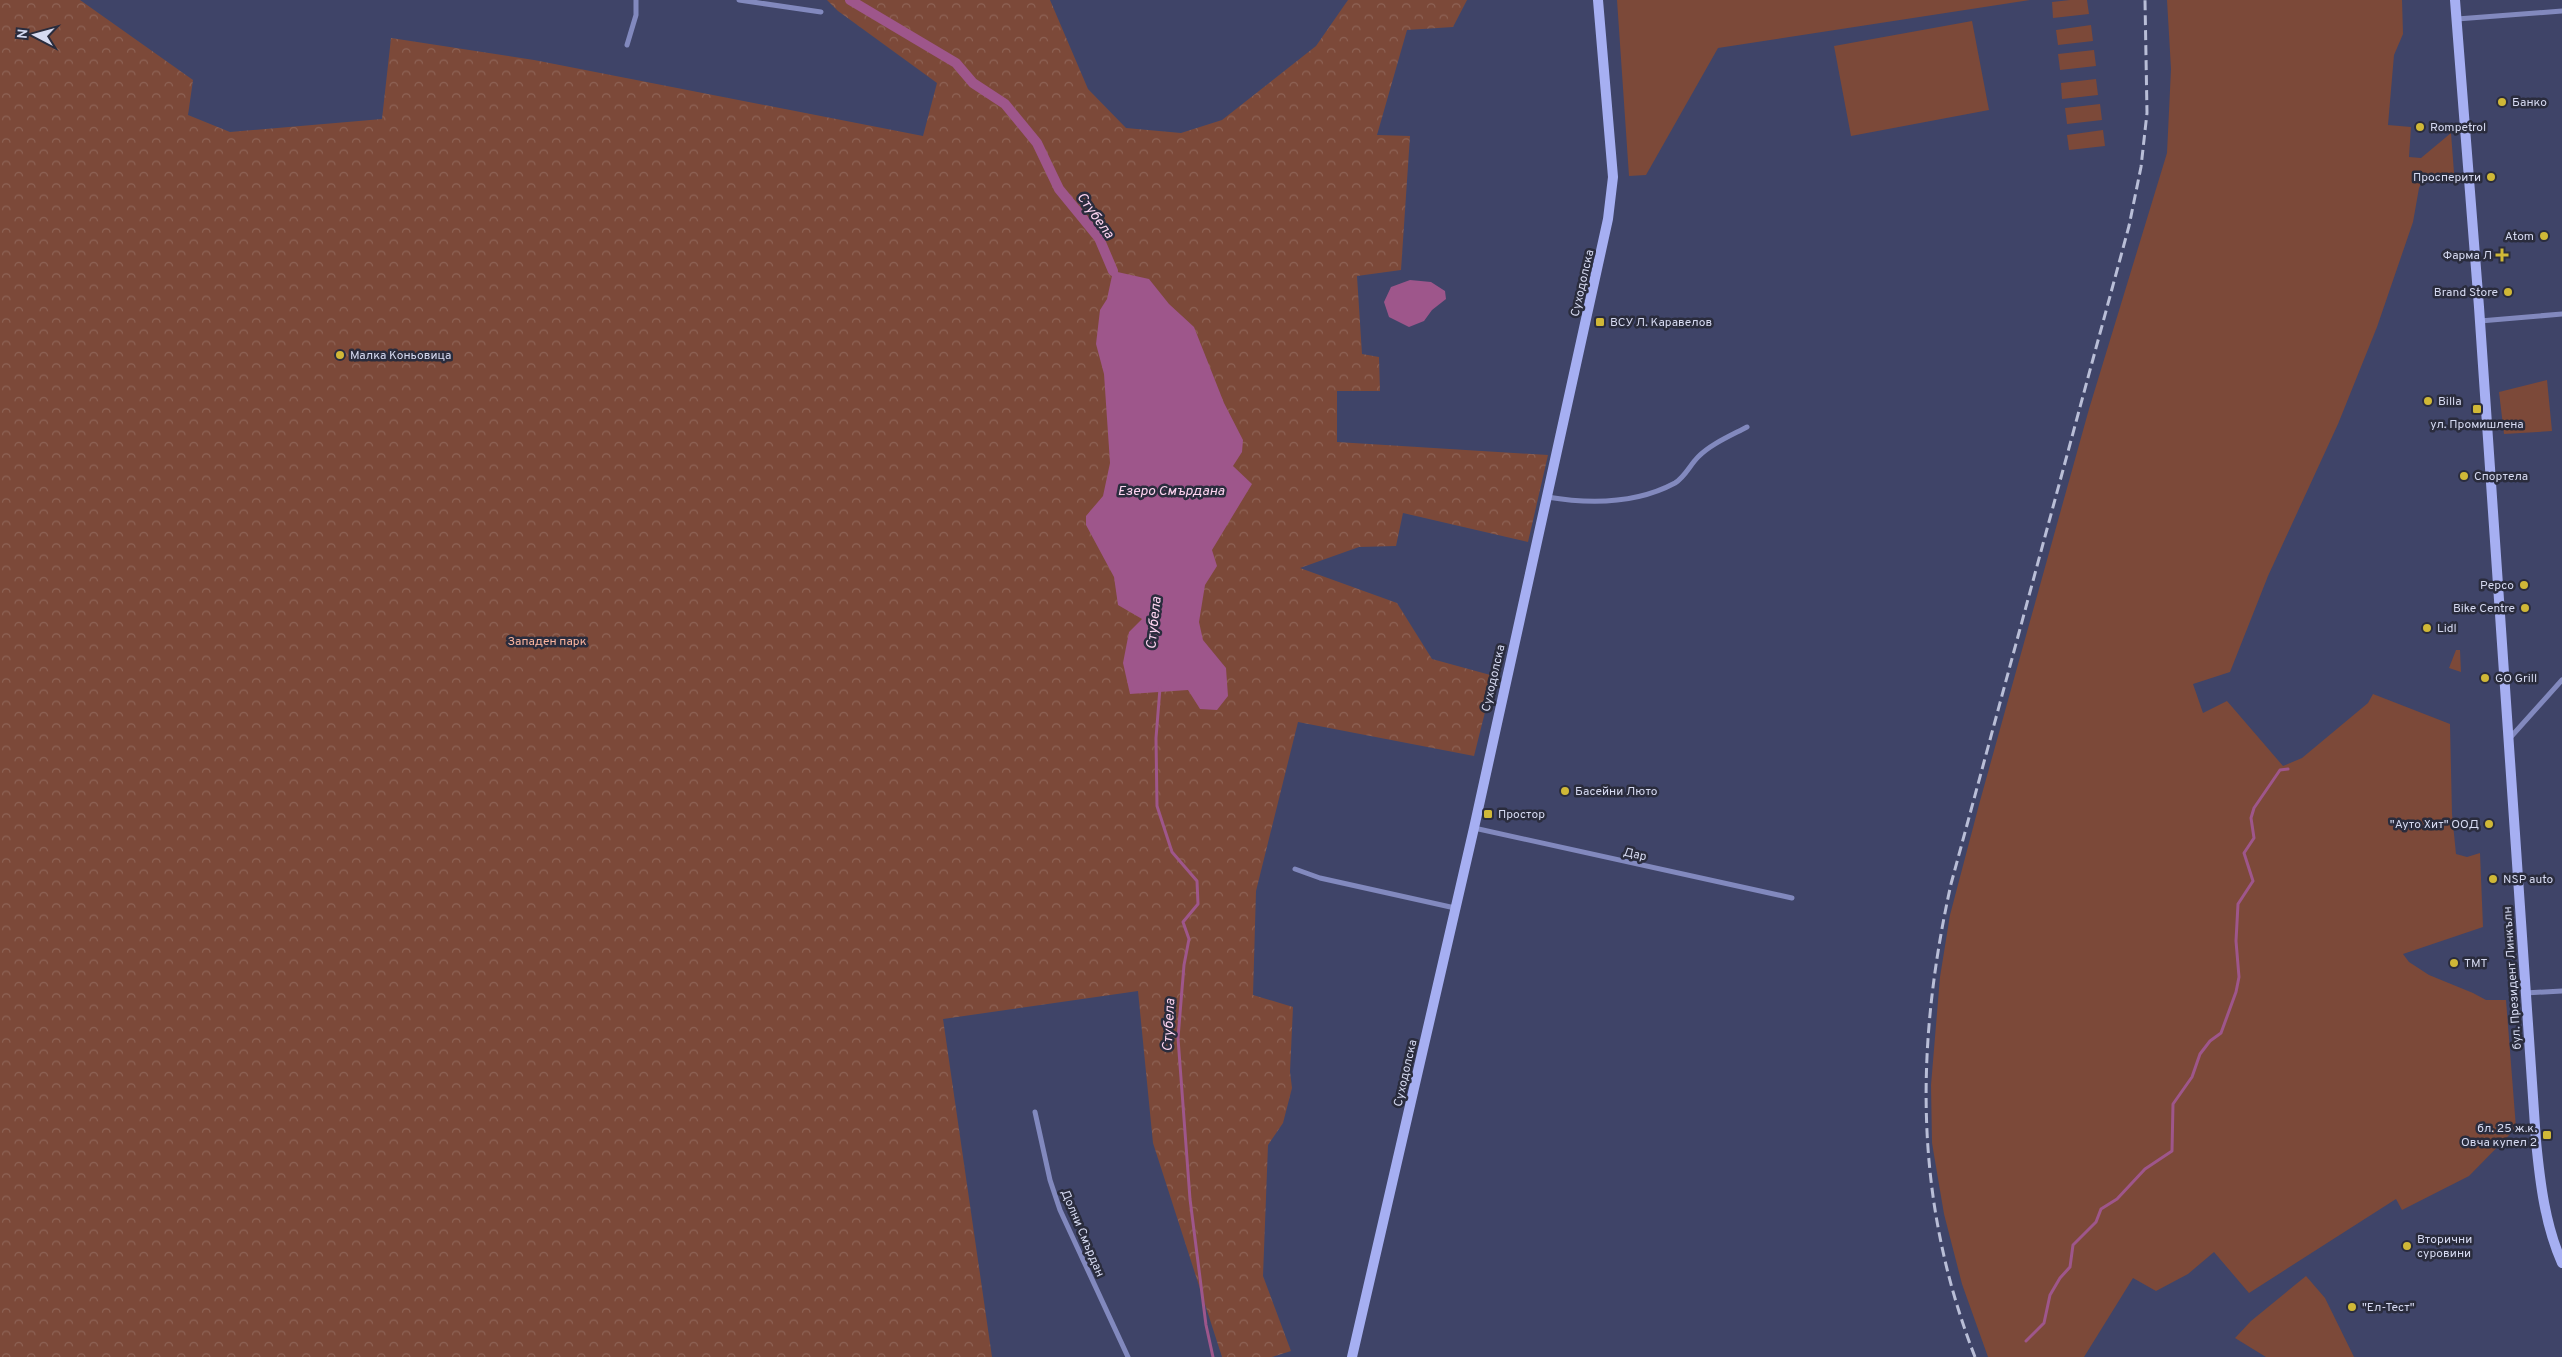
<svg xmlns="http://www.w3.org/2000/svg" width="2562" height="1357" viewBox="0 0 2562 1357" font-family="Overpass,sans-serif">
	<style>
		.grass { fill: #7c4939 }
		.park { fill: url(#park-crowns) }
		.water { fill: #9e568b }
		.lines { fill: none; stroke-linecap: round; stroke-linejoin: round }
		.stream { stroke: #9e568b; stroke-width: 3 }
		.canal { stroke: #9e568b; stroke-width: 10 }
		.street { stroke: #8289be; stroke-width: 5 }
		.secondary { stroke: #a6aff2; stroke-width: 10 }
		.rail { stroke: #b9bed7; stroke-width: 3; stroke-dasharray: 10 5; stroke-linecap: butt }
		.poi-dot { fill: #d0b837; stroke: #2a2c3d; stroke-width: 2 }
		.labels { text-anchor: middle; stroke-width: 5; stroke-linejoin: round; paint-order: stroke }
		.poi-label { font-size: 12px; fill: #d6daf1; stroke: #2a2c3d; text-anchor: start }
		.street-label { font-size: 12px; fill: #d6daf1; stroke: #2a2c3d }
		.park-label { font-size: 12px; fill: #fbb59f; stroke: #2a2c3d }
		.water-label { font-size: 14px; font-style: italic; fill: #fdd4f0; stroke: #2a2c3d }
	</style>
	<defs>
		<pattern id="park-crowns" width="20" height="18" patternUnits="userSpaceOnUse" patternTransform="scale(1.25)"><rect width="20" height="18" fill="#7c4939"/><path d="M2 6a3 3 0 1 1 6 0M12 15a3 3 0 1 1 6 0" fill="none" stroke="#8e6356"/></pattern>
	</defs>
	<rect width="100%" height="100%" fill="#3f4468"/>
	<!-- grass -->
	<path class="grass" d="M1617 0H2030L1718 48 1646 175 1629 176Z
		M2070 0H2087L2089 14 2053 18 2052 2Z
		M2167 0H2402L2403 34 2394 55 2388 125 2411 127 2409 157 2421 158 2451 133 2454 173 2425 175 2419 188 2413 222 2377 327 2338 424 2268 576 2230 672 2193 684 2203 713 2227 701 2283 766 2302 758 2368 703 2373 694 2450 724 2452 814 2456 854 2467 857 2480 853 2483 927 2403 954 2409 962 2429 975 2473 993 2486 1000H2506L2516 1128 2469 1176 2402 1210 2396 1199 2249 1293 2214 1252 2188 1274 2156 1291 2133 1278 2084 1357H1988L1962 1284 1944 1214 1932 1143 1931 1085 1940 977 1950 915 1980 801 2089 409 2167 153 2171 69Z
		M1972 21 1989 110 1851 136 1834 46Z
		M2091 25 2093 41 2058 45 2056 30Z
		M2094 50 2096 66 2060 70 2058 54Z
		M2096 79 2098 95 2062 99 2061 83Z
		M2100 104 2102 120 2067 124 2065 108Z
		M2103 130 2105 146 2069 150 2067 135Z
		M2547 380 2552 431 2504 434 2499 392Z
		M2456 650H2460L2461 672 2449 668Z
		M2306 1276 2325 1298 2354 1357H2266L2235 1338 2251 1321Z"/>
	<!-- park -->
	<path class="park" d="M0 0H80L193 80 188 115 230 132 382 119 391 38 534 60 923 136 937 83 838 11 827 0H1050L1088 89 1126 128 1181 133 1222 120 1316 46 1348 0H1467L1453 27 1407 30 1377 135 1410 136 1401 270 1357 276 1362 354 1379 357 1380 391H1337V442L1548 455 1528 542 1403 513 1396 546 1359 547 1300 568 1397 603 1432 659 1494 676 1474 756 1298 722 1256 891 1253 995 1293 1007 1290 1072 1292 1088 1283 1123 1268 1145 1263 1276 1291 1351 1272 1357H1222L1153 1143 1138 991 943 1019 992 1357H0Z"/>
	<!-- water -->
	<path class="water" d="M1113 271 1149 279 1169 304 1194 327 1224 403 1243 440 1242 452 1233 466 1252 484 1212 550 1217 566 1205 585 1199 622 1203 640 1226 668 1228 696 1217 710 1200 709 1188 690 1130 694 1123 663 1129 632 1142 619 1118 605 1114 577 1086 525V516L1103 496 1110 463 1104 374 1096 344 1100 310 1107 299Z
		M1410 280 1431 282 1445 291 1446 299 1432 310 1424 321 1409 327 1389 317 1384 302 1391 287Z"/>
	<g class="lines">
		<!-- stream -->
		<path class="stream" d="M1160 688 1156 738 1157 806 1172 852 1197 881 1198 904 1183 922 1189 939 1184 965 1178 1038 1190 1199 1206 1325 1213 1357
			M2026 1341 2044 1323 2050 1295 2060 1278 2070 1267 2073 1245 2096 1222 2101 1209 2117 1199 2145 1169 2172 1151 2173 1104 2192 1077 2200 1054 2210 1041 2221 1033 2236 992 2239 977 2236 941 2238 904 2253 881 2244 853 2254 838 2251 818 2254 808 2280 770 2288 769"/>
		<!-- canal -->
		<path class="canal" d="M850 0 956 63 973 83 1005 104 1037 143 1059 189 1099 238 1113 271"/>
		<!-- street -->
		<path class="street" d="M739 0 821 12
			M2457 19 2562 11
			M627 45 636 15V0
			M2480 321 2562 314
			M1547 497C1589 504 1636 504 1675 483 1685 477 1690 465 1698 457 1711 444 1730 436 1747 427
			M2509 739 2562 680
			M1474 828 1792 898
			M1295 869 1320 878 1455 908
			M2525 993 2562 991
			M1035 1112 1050 1180 1060 1210 1128 1357"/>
		<!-- secondary -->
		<path class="secondary" d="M2455 0 2479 307 2536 1141C2540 1182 2545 1225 2562 1263
			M1352 1357 1474 828 1608 219 1613 177 1598 0"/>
		<!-- rail -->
		<path class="rail" d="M1975 1357C1914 1200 1915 1047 1951 884L2129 226 2141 167 2147 113 2145 0"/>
	</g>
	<!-- markers -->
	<g class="poi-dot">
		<circle cx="2502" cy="102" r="5"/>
		<circle cx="2420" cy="127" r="5"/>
		<circle cx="2491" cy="177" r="5"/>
		<circle cx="2544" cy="236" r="5"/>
		<path d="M2499.5 247.5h5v5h5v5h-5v5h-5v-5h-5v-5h5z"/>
		<circle cx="2508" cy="292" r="5"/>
		<rect x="1595" y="317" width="10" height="10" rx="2.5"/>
		<circle cx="340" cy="355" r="5"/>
		<circle cx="2428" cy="401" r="5"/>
		<rect x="2472" y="404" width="10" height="10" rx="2.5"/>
		<circle cx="2464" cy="476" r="5"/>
		<circle cx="2524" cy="585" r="5"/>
		<circle cx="2525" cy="608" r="5"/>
		<circle cx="2427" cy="628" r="5"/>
		<circle cx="2485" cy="678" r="5"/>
		<circle cx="1565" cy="791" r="5"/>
		<rect x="1483" y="809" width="10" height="10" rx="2.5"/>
		<circle cx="2489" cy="824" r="5"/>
		<circle cx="2493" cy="879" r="5"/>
		<circle cx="2454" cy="963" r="5"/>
		<rect x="2542" y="1130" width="10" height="10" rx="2.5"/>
		<circle cx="2407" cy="1246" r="5"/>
		<circle cx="2352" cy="1307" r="5"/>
	</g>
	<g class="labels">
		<!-- poi labels -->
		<g class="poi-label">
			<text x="2512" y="106">Банко</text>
			<text x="2430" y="131">Rompetrol</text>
			<text x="2481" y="181" text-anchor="end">Просперити</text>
			<text x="2534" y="240" text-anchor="end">Atom</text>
			<text x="2492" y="259" text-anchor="end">Фарма Л</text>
			<text x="2498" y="296" text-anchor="end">Brand Store</text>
			<text x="1610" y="326">ВСУ Л. Каравелов</text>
			<text x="350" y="359">Малка Коньовица</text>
			<text x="2438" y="405">Billa</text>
			<text x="2477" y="428" text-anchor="middle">ул. Промишлена</text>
			<text x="2474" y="480">Спортела</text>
			<text x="2514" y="589" text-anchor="end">Pepco</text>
			<text x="2515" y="612" text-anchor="end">Bike Centre</text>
			<text x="2437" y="632">Lidl</text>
			<text x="2495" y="682">GO Grill</text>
			<text x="1575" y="795">Басейни Люто</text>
			<text x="1498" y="818">Простор</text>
			<text x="2479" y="828" text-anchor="end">"Ауто Хит" ООД</text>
			<text x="2503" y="883">NSP auto</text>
			<text x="2464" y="967">TMT</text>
			<text x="2537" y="1132" text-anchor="end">бл. 25 ж.к.<tspan x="2537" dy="14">Овча купел 2</tspan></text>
			<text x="2417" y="1243">Вторични<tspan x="2417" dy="14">суровини</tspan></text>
			<text x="2362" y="1311">"Ел-Тест"</text>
		</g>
		<!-- street labels -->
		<g class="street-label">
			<text transform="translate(1582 283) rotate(-77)" y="4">Суходолска</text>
			<text transform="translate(1493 678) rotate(-77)" y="4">Суходолска</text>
			<text transform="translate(1635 854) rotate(13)" y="4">Дар</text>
			<text transform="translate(2512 978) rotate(-94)" y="4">бул. Президент Линкълн</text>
			<text transform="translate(1405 1073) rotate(-77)" y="4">Суходолска</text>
			<text transform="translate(1083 1233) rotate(67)" y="4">Долни Смърдан</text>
		</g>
		<!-- park labels -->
		<g class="park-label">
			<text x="547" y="645">Западен парк</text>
		</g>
		<!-- water labels -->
		<g class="water-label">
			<text transform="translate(1096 215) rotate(54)" y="5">Стубела</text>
			<text x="1171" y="495">Езеро Смърдана</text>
			<text transform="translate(1153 623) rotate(-84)" y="5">Стубела</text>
			<text transform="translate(1168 1025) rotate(-87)" y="5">Стубела</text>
		</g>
	</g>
	<!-- north arrow -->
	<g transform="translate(35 35) rotate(276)" stroke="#2a2c3d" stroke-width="4" paint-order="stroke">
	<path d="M0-4L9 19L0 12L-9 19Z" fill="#d6daf1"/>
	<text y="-8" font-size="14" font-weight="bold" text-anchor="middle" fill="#d6daf1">N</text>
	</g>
</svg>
